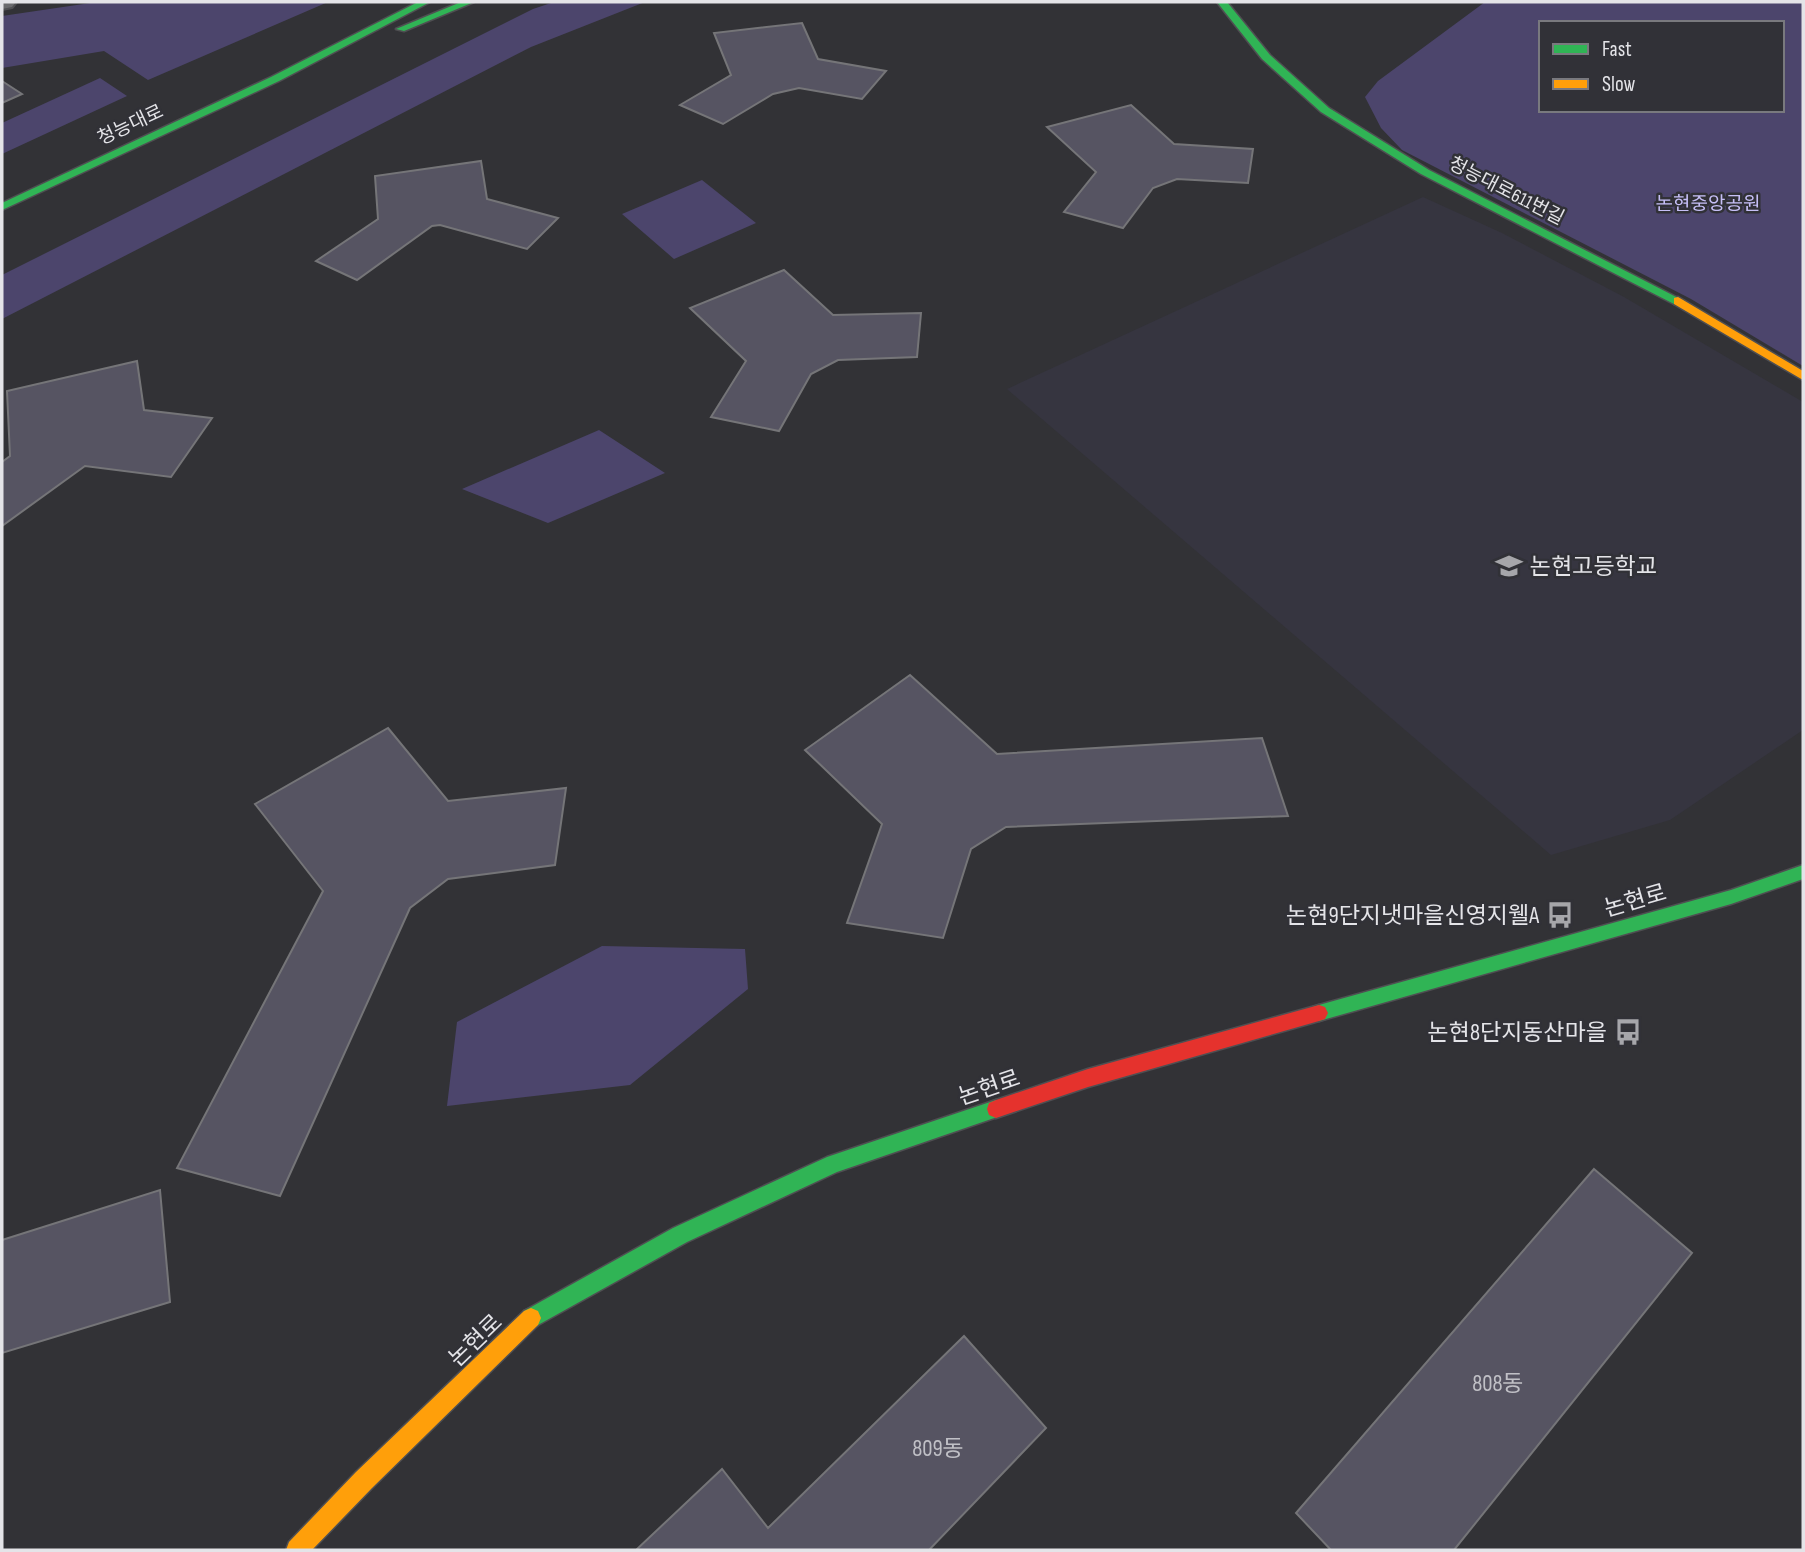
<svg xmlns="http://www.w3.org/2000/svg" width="1805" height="1552" viewBox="0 0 1805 1552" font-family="'Sofia Sans Condensed','Noto Sans KR',sans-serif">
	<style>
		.built { fill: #363540 }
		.green { fill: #4c456c; fill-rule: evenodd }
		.building { fill: #565462; stroke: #757578; stroke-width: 2 }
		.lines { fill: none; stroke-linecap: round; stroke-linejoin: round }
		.street-casing { stroke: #4f4f52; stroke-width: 4 }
		.fast-casing { stroke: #4f4f52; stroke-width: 3 }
		.slow-casing { stroke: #4f4f52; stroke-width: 3 }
		.jam-casing { stroke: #4f4f52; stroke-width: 3 }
		.street { fill: #6a6a6d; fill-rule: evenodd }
		.fast { fill: #30b455; fill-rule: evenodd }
		.slow { fill: #ff9f0a; fill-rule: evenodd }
		.jam { fill: #e5322d; fill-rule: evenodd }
		.labels { text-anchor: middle; stroke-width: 5; stroke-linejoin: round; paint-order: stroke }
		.far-street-label { font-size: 19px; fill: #e4e4e8; stroke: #313137 }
		.far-park-label { font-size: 19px; fill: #c6bff6; stroke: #313137 }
		.poi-label { font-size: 23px; fill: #e4e4e8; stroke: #313137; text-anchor: end }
		.street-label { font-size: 23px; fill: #e4e4e8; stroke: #313137 }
		.near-number-label { font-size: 23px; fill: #c0c0c6 }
	</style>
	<rect width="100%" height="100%" fill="#323236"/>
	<!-- built -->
	<path class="built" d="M1423 197 1502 233 1624 297 1803 402V730L1670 820 1551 855 1007 389Z"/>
	<!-- green -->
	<path class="green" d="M97 2H328L148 80 104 51 2 68V16Z
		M554 2H645L531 47 2 319V275L533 9Z
		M1485 2H1803V366L1691 299 1402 150 1381 128 1365 97 1378 81ZM1541 23H1782V110H1541Z
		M100 78 127 96 2 154V123Z
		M702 180 756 223 674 259 622 214Z
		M599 430 665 473 548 523 462 489Z
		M602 946 745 949 748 989 630 1085 447 1106 457 1022Z"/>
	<!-- building -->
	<path class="building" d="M802 23 818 59 886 71 862 99 799 88 773 94 723 124 680 105 731 75 714 33Z
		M2 81 22 94 2 103Z
		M1131 105 1174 144 1253 149 1248 183 1177 179 1153 188 1123 228 1064 212 1096 172 1047 127Z
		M481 161 487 199 558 218 527 249 440 225 432 226 357 280 316 261 378 219 375 176Z
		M784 270 833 315 921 313 917 357 838 360 811 374 779 431 711 417 746 361 690 308Z
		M137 361 144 410 212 418 171 477 85 466 2 526V462L10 456 7 391Z
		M910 675 997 754 1262 738 1288 816 1006 827 971 849 943 938 847 923 882 824 805 750Z
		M388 728 448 801 566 788 555 865 448 879 410 908 280 1196 177 1168 323 891 255 804Z
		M1594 1169 1692 1253 1454 1550H1331L1296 1513Z
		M160 1190 170 1302 2 1353V1240Z
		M964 1336 1046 1428 929 1550H636L722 1469 768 1528Z"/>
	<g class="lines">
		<defs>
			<path id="street" d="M2 2H16L12 7 2 9Z"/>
			<path id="fast" d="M418 2H430L279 81 2 210V203L271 77Z
				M461 2H474L404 31 396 29Z
				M1217 2H1227L1270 55 1329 108 1429 170 1684 301 1682 304H1674L1421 174 1321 112 1262 59Z
				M1803 865V879L1731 904 1319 1021 1313 1019 1310 1013 1313 1007 1319 1005 1731 890Z
				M996 1100 1003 1103 1005 1109 1003 1115 837 1172 687 1242 538 1325 531 1328 524 1325 521 1318 524 1311 673 1228 827 1157Z"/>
			<path id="slow" d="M1678 297 1803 371V380L1674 304V298Z
				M531 1308 538 1311 541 1318 538 1325 372 1488 312 1550H286L289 1542 356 1472 524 1311Z"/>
			<path id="jam" d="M1319 1005 1325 1007 1328 1013 1325 1019 1319 1021 1088 1087 996 1118 989 1115 987 1109 989 1103 996 1100 1088 1069Z"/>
		</defs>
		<!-- street casing -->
		<use href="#street" class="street-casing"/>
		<!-- fast casing -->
		<use href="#fast" class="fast-casing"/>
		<!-- slow casing -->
		<use href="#slow" class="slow-casing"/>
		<!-- jam casing -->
		<use href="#jam" class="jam-casing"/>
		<!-- street -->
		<use href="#street" class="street"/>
		<!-- fast -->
		<use href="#fast" class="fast"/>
		<!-- slow -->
		<use href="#slow" class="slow"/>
		<!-- jam -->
		<use href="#jam" class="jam"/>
	</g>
	<!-- icons -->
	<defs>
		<symbol id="school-bare" viewBox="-9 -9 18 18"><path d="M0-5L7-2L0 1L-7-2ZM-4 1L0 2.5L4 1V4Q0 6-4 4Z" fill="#a6a6aa" stroke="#313137" stroke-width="2.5" paint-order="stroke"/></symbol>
		<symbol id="bus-bare" viewBox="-9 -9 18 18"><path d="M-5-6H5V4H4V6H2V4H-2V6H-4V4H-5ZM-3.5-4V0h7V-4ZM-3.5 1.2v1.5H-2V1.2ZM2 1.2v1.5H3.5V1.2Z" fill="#a6a6aa" stroke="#313137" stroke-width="2.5" paint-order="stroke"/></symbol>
	</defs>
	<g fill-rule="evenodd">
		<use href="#school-bare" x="1490" y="547" width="38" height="38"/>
		<use href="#bus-bare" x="1541" y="896" width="38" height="38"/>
		<use href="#bus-bare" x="1609" y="1013" width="38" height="38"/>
	</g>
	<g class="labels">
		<!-- far-street labels -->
		<g class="far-street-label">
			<text transform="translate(130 124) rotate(-25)" y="7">청능대로</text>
			<text transform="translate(1507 190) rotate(27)" y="7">청능대로611번길</text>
		</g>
		<!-- far-park labels -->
		<g class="far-park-label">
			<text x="1708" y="210">논현중앙공원</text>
		</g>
		<!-- poi labels -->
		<g class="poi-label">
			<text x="1530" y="574" text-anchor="start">논현고등학교</text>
			<text x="1539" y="923">논현9단지냇마을신영지웰A</text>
			<text x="1607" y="1040">논현8단지동산마을</text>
		</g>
		<!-- street labels -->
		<g class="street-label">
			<text transform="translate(1635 900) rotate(-16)" y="8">논현로</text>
			<text transform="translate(989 1087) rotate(-19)" y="8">논현로</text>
			<text transform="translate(475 1340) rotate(-44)" y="8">논현로</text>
		</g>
		<!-- near-number labels -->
		<g class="near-number-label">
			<text x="1498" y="1391">808동</text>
			<text x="938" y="1456">809동</text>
		</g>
	</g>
	<!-- border -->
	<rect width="1805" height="1552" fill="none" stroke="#e4e4e8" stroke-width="7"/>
	<!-- legend -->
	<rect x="1539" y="21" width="245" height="91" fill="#313137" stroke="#79797e" stroke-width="2"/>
	<rect x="1553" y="44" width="35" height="10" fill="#30b455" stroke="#79797e" stroke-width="2"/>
	<text x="1602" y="56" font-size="21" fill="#e4e4e8">Fast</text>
	<rect x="1553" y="79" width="35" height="10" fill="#ff9f0a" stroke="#79797e" stroke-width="2"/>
	<text x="1602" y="91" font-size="21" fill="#e4e4e8">Slow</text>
</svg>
